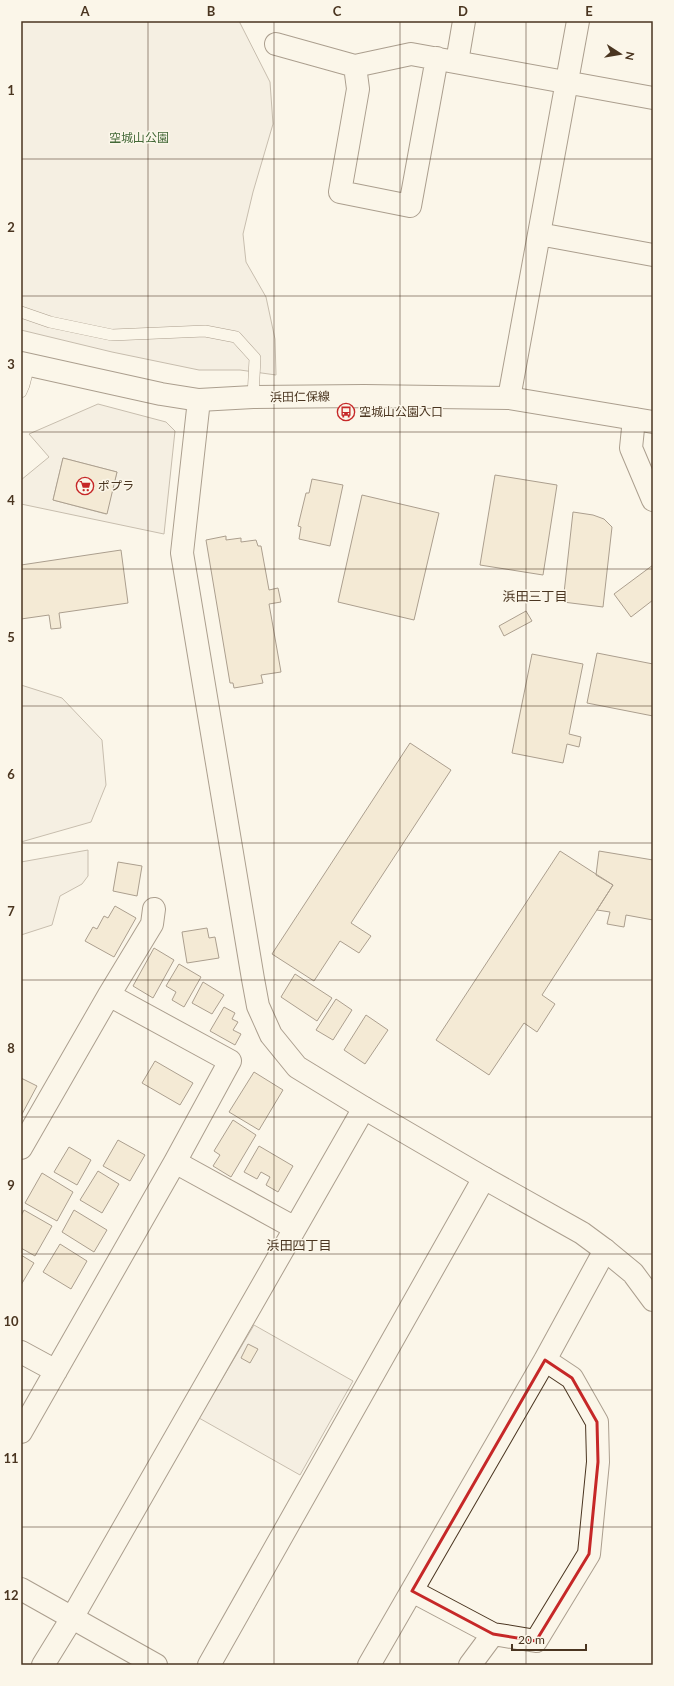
<svg xmlns="http://www.w3.org/2000/svg" width="674" height="1686" viewBox="0 0 674 1686" font-family="Lato,'Noto Sans JP',sans-serif">
	<style>
		.green { fill: #ede6d9; stroke: #887966 }
		.parking { fill: #ede7d9; stroke: #887966; fill-rule: evenodd }
		.building { fill: #ecdcbc; stroke: #4a3520 }
		.lines { fill: none; stroke-linecap: round; stroke-linejoin: round }
		.lane-casing { stroke: #4a3520; stroke-width: 12 }
		.street-casing { stroke: #4a3520; stroke-width: 24 }
		.secondary-casing { stroke: #4a3520; stroke-width: 24 }
		.lane { stroke: #fbf6e9; stroke-width: 11 }
		.street { stroke: #fbf6e9; stroke-width: 22 }
		.secondary { stroke: #fbf6e9; stroke-width: 22 }
		.marked { fill: none; stroke: #c62828; stroke-width: 3; stroke-linejoin: round }
		.grid { fill: none; stroke: #4a3520; stroke-width: 1; stroke-opacity: 0.55 }
		.labels { text-anchor: middle; stroke-width: 3; stroke-linejoin: round; paint-order: stroke }
		.park-label { font-size: 12px; fill: #436837; stroke: #fbf6e9 }
		.street-label { font-size: 12px; fill: #4a3520; stroke: #fbf6e9 }
		.poi-label { font-size: 12px; fill: #4a3520; stroke: #fbf6e9; text-anchor: start }
		.neighbourhood-label { font-size: 13px; fill: #4a3520; stroke: #fbf6e9 }
		.neatline { fill: none; stroke: #4a3520; stroke-width: 1.5 }
		.grid-label { font-size: 13px; text-anchor: middle; font-weight: bold; fill: #4a3520 }
	</style>
	<rect width="100%" height="100%" fill="#fbf6e9"/>
	<!-- green -->
	<path class="green" d="M21 21H239L270 82 273 124 253 192 243 234 246 262 266 297 275 339 276 375 240 370H199L112 352 21 330Z
		M21 685 62 698 102 740 106 785 91 822 21 842Z
		M254 1325 353 1381 300 1475 199 1418Z"/>
	<!-- parking -->
	<path class="parking" d="M98 404 166 422 175 431 164 534 21 504V480L49 457 29 434ZM63 458 117 472 106 514 53 500Z
		M88 850V876L82 884 60 896 52 925 21 935V862Z"/>
	<!-- building -->
	<path class="building" d="M63 458 117 472 107 514 53 500Z
		M495 475 557 485 543 575 480 565Z
		M312 479 343 485 330 546 299 539 301 527 298 526 306 493H309Z
		M362 495 439 513 414 620 338 602Z
		M573 512 593 515 604 519 612 527 603 607 563 602Z
		M226 536V540L241 538V542L256 540 258 546H261L269 590 278 588 281 602 269 604 281 672 261 675 263 683 234 688 233 683H230L206 540Z
		M121 550 128 603 59 613 61 628 51 629 49 615 21 619V565Z
		M653 565V600L631 617 614 594Z
		M526 611 532 621 504 636 499 626Z
		M597 653 653 664V716L587 703Z
		M532 654 583 664 569 734 581 737 579 747 567 744 563 763 512 753Z
		M410 743 451 770 351 923 371 936 359 953 340 941 314 981 272 954Z
		M560 851 613 885 542 995 555 1004 537 1032 524 1023 489 1075 436 1040Z
		M599 851 653 860V920L626 915 624 927 607 924 610 912 597 910 613 885 596 875Z
		M118 862 142 866 137 896 113 891Z
		M115 906 136 918 114 957 85 941 93 927 97 929 104 916 108 918Z
		M207 928 209 938 215 937 219 958 187 963 182 932Z
		M154 948 174 960 153 998 133 986Z
		M179 964 201 977 184 1007 172 1000 176 992 166 986Z
		M295 974 332 998 317 1021 281 997Z
		M203 982 224 995 212 1014 192 1003Z
		M336 999 352 1010 333 1040 316 1030Z
		M224 1007 235 1013 232 1019 238 1022 233 1030 241 1034 235 1045 210 1031Z
		M366 1015 388 1030 365 1064 344 1050Z
		M155 1061 193 1083 180 1105 142 1083Z
		M254 1072 283 1090 259 1130 229 1112Z
		M21 1078 37 1086 21 1116Z
		M233 1120 256 1135 231 1177 213 1166 220 1155 214 1151Z
		M118 1140 145 1155 130 1181 103 1166Z
		M259 1146 293 1166 278 1192 266 1185 270 1177 261 1172 257 1179 244 1172Z
		M69 1147 91 1160 77 1185 54 1172Z
		M98 1171 119 1184 102 1213 80 1200Z
		M42 1173 73 1192 57 1221 25 1203Z
		M24 1210 52 1226 35 1256 21 1248V1216Z
		M74 1210 107 1230 94 1252 62 1232Z
		M60 1244 87 1261 71 1289 43 1272Z
		M21 1255 34 1263 21 1285Z
		M248 1344 258 1349 250 1363 241 1358Z"/>
	<g class="lines">
		<defs>
			<path id="lane" d="M21 312 50 322 112 335 205 331 236 337 255 358 253 397
				M21 392 24 385 29 365"/>
			<path id="street" d="M276 44 355 66 411 54 653 98
				M457 62 464 21
				M355 66 358 89 340 192 410 206 437 58
				M539 234 653 255
				M509 398 578 21
				M634 419 631 448 653 500
				M109 995 152 924 154 909
				M21 1148 109 995 230 1061 175 1162 21 1432
				M175 1162 295 1228
				M21 1352 56 1371
				M21 1589 156 1665
				M412 1591 493 1634 536 1641 589 1554 598 1462 597 1422 572 1378 545 1360
				M43 1665 72 1618 364 1108
				M209 1665 484 1178
				M369 1665 545 1360 605 1250
				M470 1665 493 1634"/>
			<path id="secondary" d="M21 363 161 394 199 400 253 397 364 396 509 398 653 422
				M199 400 182 553 253 979 258 1006 271 1035 297 1067 364 1108 484 1178 582 1233 605 1250 633 1273 653 1300"/>
		</defs>
		<!-- lane casing -->
		<use href="#lane" class="lane-casing"/>
		<!-- street casing -->
		<use href="#street" class="street-casing"/>
		<!-- secondary casing -->
		<use href="#secondary" class="secondary-casing"/>
		<!-- lane -->
		<use href="#lane" class="lane"/>
		<!-- street -->
		<use href="#street" class="street"/>
		<!-- secondary -->
		<use href="#secondary" class="secondary"/>
	</g>
	<!-- marked area -->
	<path d="M0 0H674V1686H0ZM545 1360 572 1378 597 1422 598 1462 589 1554 536 1641 493 1634 412 1591Z" fill="#fbf6e9" fill-opacity=".55" fill-rule="evenodd"/>
	<path class="marked" d="M545 1360 572 1378 597 1422 598 1462 589 1554 536 1641 493 1634 412 1591Z"/>
	<!-- grid -->
	<path class="grid" d="M148 21V1665M274 21V1665M400 21V1665M526 21V1665M21 159H653M21 296H653M21 432H653M21 569H653M21 706H653M21 843H653M21 980H653M21 1117H653M21 1254H653M21 1390H653M21 1527H653"/>
	<!-- icons -->
	<defs>
		<symbol id="bus-ring" viewBox="-11 -11 22 22"><circle r="9.5" fill="#fbf6e9" stroke="#c62828" stroke-width="1.5"/><path d="M-5-6H5V4H4V6H2V4H-2V6H-4V4H-5ZM-3.5-4V0h7V-4ZM-3.5 1.2v1.5H-2V1.2ZM2 1.2v1.5H3.5V1.2Z" fill="#c62828"/></symbol>
		<symbol id="supermarket-ring" viewBox="-11 -11 22 22"><circle r="9.5" fill="#fbf6e9" stroke="#c62828" stroke-width="1.5"/><path d="M-6-5.5h2.5l.6 2H6L4.5 2H-2.5L-4.4-4H-6ZM-1.5 3.2a1.3 1.3 0 1 0 .1 0ZM3 3.2a1.3 1.3 0 1 0 .1 0Z" fill="#c62828"/></symbol>
	</defs>
	<g fill-rule="evenodd">
		<use href="#bus-ring" x="336" y="402" width="20" height="20"/>
		<use href="#supermarket-ring" x="75" y="476" width="20" height="20"/>
	</g>
	<g class="labels">
		<!-- park labels -->
		<g class="park-label">
			<text x="139" y="142">空城山公園</text>
		</g>
		<!-- street labels -->
		<g class="street-label">
			<text transform="translate(300 397) rotate(-1)" y="4">浜田仁保線</text>
		</g>
		<!-- poi labels -->
		<g class="poi-label">
			<text x="359" y="416">空城山公園入口</text>
			<text x="98" y="490">ポプラ</text>
		</g>
		<!-- neighbourhood labels -->
		<g class="neighbourhood-label">
			<text x="535" y="601">浜田三丁目</text>
			<text x="299" y="1250">浜田四丁目</text>
		</g>
	</g>
	<!-- border -->
	<rect width="674" height="1686" fill="none" stroke="#fbf6e9" stroke-width="44"/>
	<!-- north arrow -->
	<g transform="translate(620 54) rotate(102)" stroke="#fbf6e9" stroke-width="3" paint-order="stroke">
	<path d="M0-3L7 15L0 10L-7 15Z" fill="#4a3520"/>
	<text y="-6" font-size="11" font-weight="bold" text-anchor="middle" fill="#4a3520">N</text>
	</g>
	<!-- scale -->
	<path d="M512 1644v6h74v-6" fill="none" stroke="#4a3520" stroke-width="2"/>
	<text x="518" y="1644" font-size="12" fill="#4a3520" stroke="#fbf6e9" stroke-width="3" paint-order="stroke">20 m</text>
	<rect x="22" y="22" width="630" height="1642" class="neatline"/>
	<g class="grid-label">
		<text x="85" y="16">A</text>
		<text x="211" y="16">B</text>
		<text x="337" y="16">C</text>
		<text x="463" y="16">D</text>
		<text x="589" y="16">E</text>
		<text x="11" y="95">1</text>
		<text x="11" y="232">2</text>
		<text x="11" y="369">3</text>
		<text x="11" y="505">4</text>
		<text x="11" y="642">5</text>
		<text x="11" y="779">6</text>
		<text x="11" y="916">7</text>
		<text x="11" y="1053">8</text>
		<text x="11" y="1190">9</text>
		<text x="11" y="1326">10</text>
		<text x="11" y="1463">11</text>
		<text x="11" y="1600">12</text>
	</g>
</svg>
